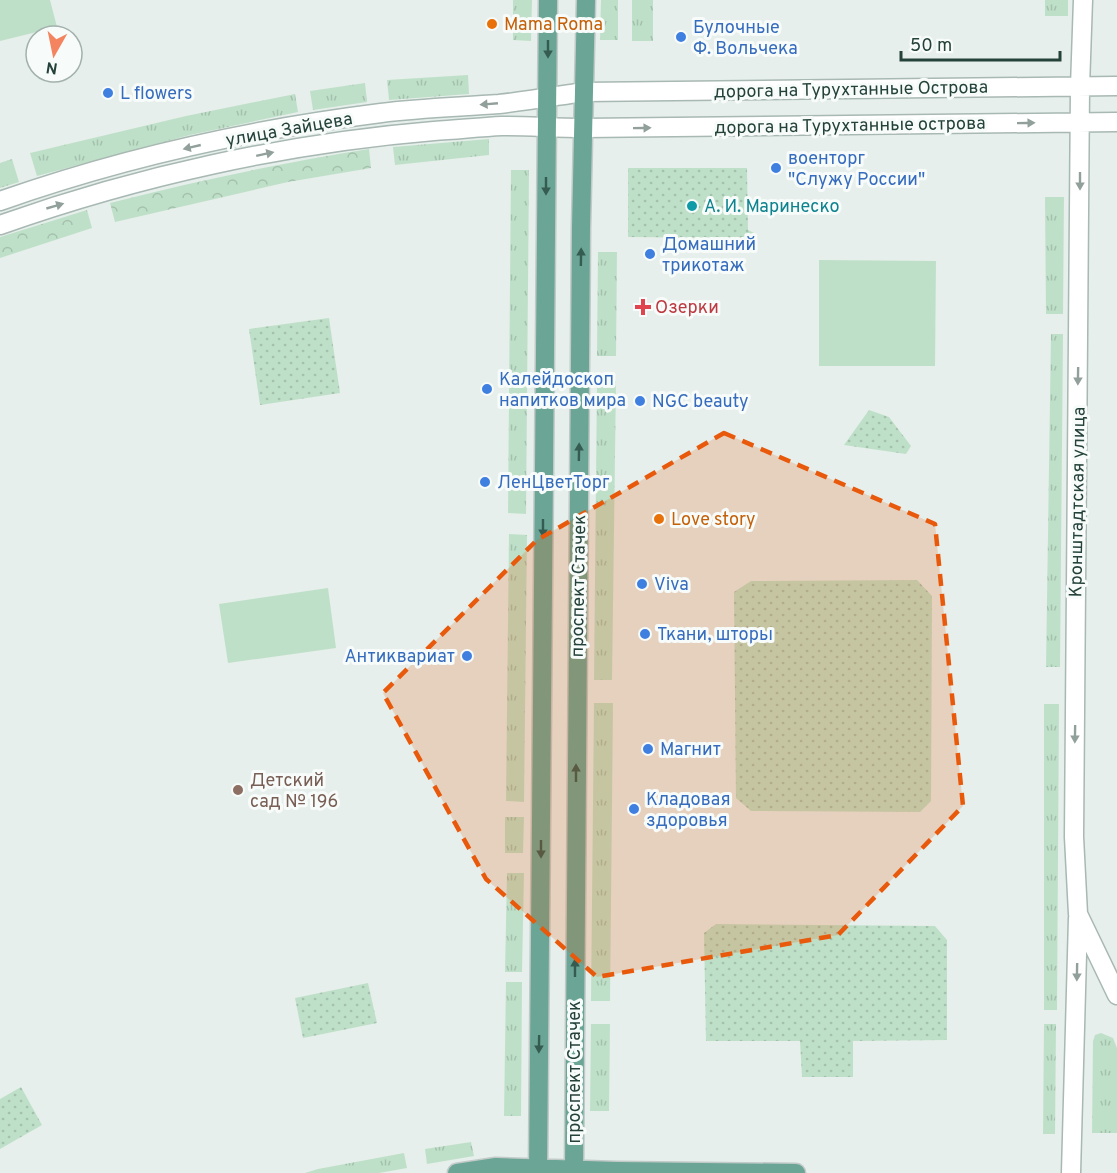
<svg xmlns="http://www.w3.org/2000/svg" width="1117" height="1173" viewBox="0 0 1117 1173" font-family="Overpass,sans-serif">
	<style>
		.grass { fill: url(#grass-tufts) }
		.forest { fill: url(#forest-crowns) }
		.park { fill: url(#park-dots) }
		.pitch { fill: #bfe0c8 }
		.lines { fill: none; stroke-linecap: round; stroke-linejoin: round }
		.minor-casing { stroke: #a8b8b2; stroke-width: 21 }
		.major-casing { stroke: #c2cac8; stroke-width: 21 }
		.minor { stroke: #fff; stroke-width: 18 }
		.major { stroke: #6aa596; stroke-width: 18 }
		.oneway { fill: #365b51 }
		.oneway2 { fill: #92a09c }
		.marked { fill: #e8590c; fill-opacity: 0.2; stroke: #e8590c; stroke-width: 4.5; stroke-dasharray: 12 8; stroke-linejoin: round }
		.food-dot { fill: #e8710a; stroke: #f7fbf9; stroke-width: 2 }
		.shop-dot { fill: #3f7fe0; stroke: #f7fbf9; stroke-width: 2 }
		.culture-dot { fill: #0f9aa8; stroke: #f7fbf9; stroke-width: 2 }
		.health-dot { fill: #e0444e; stroke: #f7fbf9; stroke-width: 2 }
		.education-dot { fill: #8d6e63; stroke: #f7fbf9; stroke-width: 2 }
		.labels { text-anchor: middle; stroke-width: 6; stroke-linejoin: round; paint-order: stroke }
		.food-label { font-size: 18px; fill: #c56008; stroke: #f7fbf9; text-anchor: start }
		.shop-label { font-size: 18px; fill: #366cbe; stroke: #f7fbf9; text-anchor: start }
		.street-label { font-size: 18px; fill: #24423a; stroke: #f7fbf9 }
		.culture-label { font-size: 18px; fill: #0d838f; stroke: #f7fbf9; text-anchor: start }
		.health-label { font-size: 18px; fill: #be3a42; stroke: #f7fbf9; text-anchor: start }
		.education-label { font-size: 18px; fill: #785e54; stroke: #f7fbf9; text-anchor: start }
	</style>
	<defs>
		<pattern id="grass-tufts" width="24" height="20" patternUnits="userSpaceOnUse" patternTransform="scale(1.5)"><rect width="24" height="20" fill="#bfe0c8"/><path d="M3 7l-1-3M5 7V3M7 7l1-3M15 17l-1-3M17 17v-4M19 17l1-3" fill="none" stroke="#a4c1ad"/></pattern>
		<pattern id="forest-crowns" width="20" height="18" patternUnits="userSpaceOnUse" patternTransform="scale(1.5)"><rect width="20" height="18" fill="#bfe0c8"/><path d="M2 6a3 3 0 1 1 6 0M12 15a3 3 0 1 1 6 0" fill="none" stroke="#a4c1ad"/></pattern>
		<pattern id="park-dots" width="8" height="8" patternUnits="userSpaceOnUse" patternTransform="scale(1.5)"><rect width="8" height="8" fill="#bfe0c8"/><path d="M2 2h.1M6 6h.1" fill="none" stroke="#a4c1ad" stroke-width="1.8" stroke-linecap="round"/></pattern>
	</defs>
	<rect width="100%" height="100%" fill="#e6efeb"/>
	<!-- grass -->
	<path class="grass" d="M513 0H532L531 41 513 40Z
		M601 0H618V40H600Z
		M632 0H653V41H632Z
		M1045 0H1068V16H1045Z
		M468 75 469 94 389 100 387 80Z
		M365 83 367 102 313 110 310 91Z
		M295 94 298 112 190 135 37 176 30 153 186 116Z
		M489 139V155L395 165 393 147Z
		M12 159 19 182 0 188V163Z
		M511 170H529L526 514 508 513Z
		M1045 197H1064L1063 314H1046Z
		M598 252H617L616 356H597Z
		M1051 334H1063L1060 667H1046Z
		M597 380 616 381 612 680H594Z
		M509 534 527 535 524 802 506 801Z
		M594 703H613L610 1001H591Z
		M1044 704H1059L1057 1010H1044Z
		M505 817H524L523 853H505Z
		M507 873H524L522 972H505Z
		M506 982H522L521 1116H504Z
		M591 1024H610L609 1111H590Z
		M1044 1024H1056L1055 1134H1043Z
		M1101 1033 1113 1038 1117 1048V1133H1092L1093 1041 1095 1035Z
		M471 1142 474 1156 427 1164 425 1149Z
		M404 1153 407 1168 379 1173H305L318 1169Z"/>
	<!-- forest -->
	<path class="forest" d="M369 149 371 168 288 182 115 222 110 203C196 181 281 163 369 149Z
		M87 210 92 228 0 258V237Z"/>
	<!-- park -->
	<path class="park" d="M628 168H747L748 230 754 233V238L628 237Z
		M329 318 340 393 260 405 249 329Z
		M869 410 889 417 911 446 906 454 844 445Z
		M917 580 932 596 931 801 920 812 751 811 736 798 734 592 751 581Z
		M716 924 935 926 947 940V1040L853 1041V1077H802L800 1041H706L704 933Z
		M368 983 377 1023 303 1038 295 998Z
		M21 1087 42 1125 0 1149V1099Z"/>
	<!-- pitch -->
	<path class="pitch" d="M0 0H50L57 27 0 41Z
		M819 260 936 261 935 366H819Z
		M328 588 336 648 228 663 219 604Z"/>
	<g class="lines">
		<defs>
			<path id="minor" d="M1083 0 1080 87 1074 837 1078 914 1117 995
				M0 201C122 158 253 129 381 113 420 108 459 107 499 104 527 101 556 96 584 92L1117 86
				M0 225C138 176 288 143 434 131 456 130 479 127 502 126 529 126 556 128 584 128L1117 122
				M1071 1173 1078 918"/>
			<path id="major" d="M457 1173 496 1167 617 1171 796 1173
				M538 1173 548 0
				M574 1173 581 228 586 0"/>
		</defs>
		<!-- minor casing -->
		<use href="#minor" class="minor-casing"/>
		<!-- major casing -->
		<use href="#major" class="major-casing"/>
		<!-- minor -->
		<use href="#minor" class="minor"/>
		<!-- major -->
		<use href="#major" class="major"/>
	</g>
	<!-- one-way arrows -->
	<defs><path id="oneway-solid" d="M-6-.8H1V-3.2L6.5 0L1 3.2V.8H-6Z" transform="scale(1.5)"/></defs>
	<g class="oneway">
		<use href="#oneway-solid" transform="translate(548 49) rotate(90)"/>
		<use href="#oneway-solid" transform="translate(546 186) rotate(90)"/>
		<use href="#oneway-solid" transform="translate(581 257) rotate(-89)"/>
		<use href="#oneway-solid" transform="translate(579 452) rotate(-89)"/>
		<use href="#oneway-solid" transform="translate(543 528) rotate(90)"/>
		<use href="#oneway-solid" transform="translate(576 773) rotate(-90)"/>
		<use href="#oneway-solid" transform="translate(541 849) rotate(90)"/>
		<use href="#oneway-solid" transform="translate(575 968) rotate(-90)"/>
		<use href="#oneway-solid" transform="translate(539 1044) rotate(91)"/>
	</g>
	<g class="oneway2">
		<use href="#oneway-solid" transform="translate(489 104) rotate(175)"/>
		<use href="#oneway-solid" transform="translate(1026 123) rotate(-1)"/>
		<use href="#oneway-solid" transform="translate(642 128) rotate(-1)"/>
		<use href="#oneway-solid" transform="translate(192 147) rotate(167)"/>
		<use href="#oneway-solid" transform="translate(265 154) rotate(-12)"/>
		<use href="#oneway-solid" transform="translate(1080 181) rotate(90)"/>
		<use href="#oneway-solid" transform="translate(55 206) rotate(-16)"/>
		<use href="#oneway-solid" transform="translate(1078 376) rotate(91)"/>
		<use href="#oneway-solid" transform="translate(1075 734) rotate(91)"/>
		<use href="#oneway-solid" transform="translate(1077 972) rotate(91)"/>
	</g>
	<!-- marked area -->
	<path class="marked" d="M724 433 935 524 963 806 838 935 597 977 486 879 383 693 537 540Z"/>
	<!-- markers -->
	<g class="food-dot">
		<circle cx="492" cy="24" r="6"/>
		<circle cx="659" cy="519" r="6"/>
	</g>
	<g class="shop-dot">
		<circle cx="681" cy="37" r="6"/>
		<circle cx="108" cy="93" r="6"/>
		<circle cx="776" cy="168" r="6"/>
		<circle cx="650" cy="254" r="6"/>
		<circle cx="487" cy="389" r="6"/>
		<circle cx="640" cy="401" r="6"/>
		<circle cx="485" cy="482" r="6"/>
		<circle cx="642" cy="584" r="6"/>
		<circle cx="645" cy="634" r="6"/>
		<circle cx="467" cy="656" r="6"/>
		<circle cx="648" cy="749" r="6"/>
		<circle cx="634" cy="809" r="6"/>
	</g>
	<circle class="culture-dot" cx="692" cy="206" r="6"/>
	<path class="health-dot" d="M640 298h6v6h6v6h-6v6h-6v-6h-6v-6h6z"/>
	<circle class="education-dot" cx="238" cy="790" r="6"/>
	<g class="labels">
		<!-- food labels -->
		<g class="food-label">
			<text x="504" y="30">Mama Roma</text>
			<text x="671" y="525">Love story</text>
		</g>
		<!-- shop labels -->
		<g class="shop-label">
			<text x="693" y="33">Булочные<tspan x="693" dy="21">Ф. Вольчека</tspan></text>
			<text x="120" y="99">L flowers</text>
			<text x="788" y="164">военторг<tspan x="788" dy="21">"Служу России"</tspan></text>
			<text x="662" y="250">Домашний<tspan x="662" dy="21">трикотаж</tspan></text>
			<text x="499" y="385">Калейдоскоп<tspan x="499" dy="21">напитков мира</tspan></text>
			<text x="652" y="407">NGC beauty</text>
			<text x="497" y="488">ЛенЦветТорг</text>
			<text x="654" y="590">Viva</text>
			<text x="657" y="640">Ткани, шторы</text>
			<text x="455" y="662" text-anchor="end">Антиквариат</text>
			<text x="660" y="755">Магнит</text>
			<text x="646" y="805">Кладовая<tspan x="646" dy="21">здоровья</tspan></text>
		</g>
		<!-- street labels -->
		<g class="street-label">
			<text transform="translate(851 89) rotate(-1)" y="6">дорога на Турухтанные Острова</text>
			<text transform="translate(850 125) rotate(-1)" y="6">дорога на Турухтанные острова</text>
			<text transform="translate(289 129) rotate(-10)" y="6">улица Зайцева</text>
			<text transform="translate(1077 502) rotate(-89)" y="6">Кронштадтская улица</text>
			<text transform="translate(578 586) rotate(-89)" y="6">проспект Стачек</text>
			<text transform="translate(574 1072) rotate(-90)" y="6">проспект Стачек</text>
		</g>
		<!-- culture labels -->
		<g class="culture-label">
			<text x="704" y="212">А. И. Маринеско</text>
		</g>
		<!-- health labels -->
		<g class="health-label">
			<text x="655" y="313">Озерки</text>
		</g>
		<!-- education labels -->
		<g class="education-label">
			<text x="250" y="786">Детский<tspan x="250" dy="21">сад № 196</tspan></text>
		</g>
	</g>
	<!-- north arrow -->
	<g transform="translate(54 54) rotate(189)"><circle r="28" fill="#f7fbf9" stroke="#a3b1ad" stroke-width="1.5"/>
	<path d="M0-4.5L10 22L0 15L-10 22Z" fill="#f4845f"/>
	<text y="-9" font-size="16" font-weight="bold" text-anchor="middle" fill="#24423a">N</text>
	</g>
	<!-- scale -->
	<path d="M901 51v9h159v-9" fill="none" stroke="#24423a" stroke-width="3"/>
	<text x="910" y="51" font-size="18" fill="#24423a" stroke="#f7fbf9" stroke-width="4.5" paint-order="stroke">50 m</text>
</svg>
